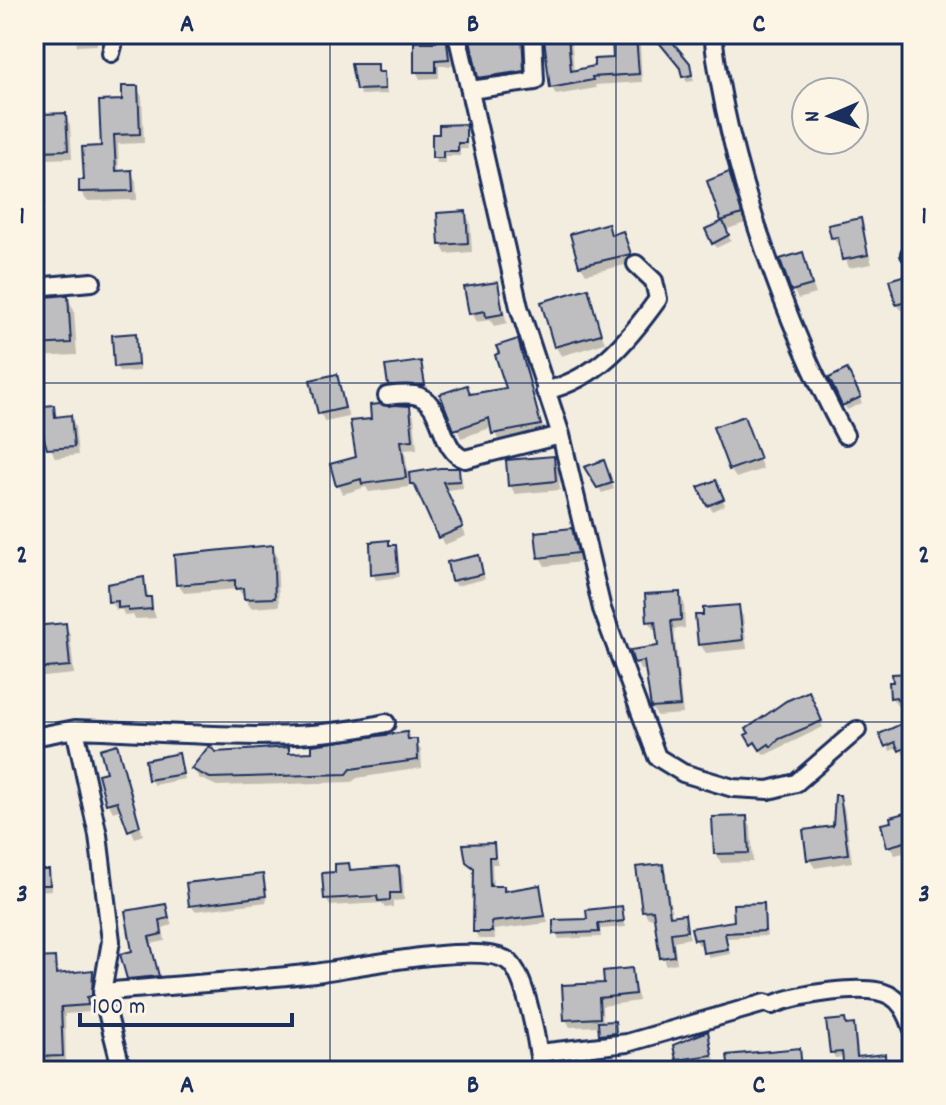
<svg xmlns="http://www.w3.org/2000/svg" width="946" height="1105" viewBox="0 0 946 1105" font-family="Dekko,sans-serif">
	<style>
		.shadow { fill: #0003 }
		.building { fill: #bebec0; stroke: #1b2f5e; stroke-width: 2 }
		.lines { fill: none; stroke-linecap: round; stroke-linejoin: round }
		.street-casing { stroke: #1b2f5e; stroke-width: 22 }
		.street { stroke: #fcf5e5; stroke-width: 16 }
		.grid { fill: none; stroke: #1b2f5e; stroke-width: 2; stroke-opacity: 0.55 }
		.neatline { fill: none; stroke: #1b2f5e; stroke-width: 3 }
		.grid-label { font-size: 26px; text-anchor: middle; font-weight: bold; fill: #1b2f5e }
	</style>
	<rect width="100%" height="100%" fill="#f3ede0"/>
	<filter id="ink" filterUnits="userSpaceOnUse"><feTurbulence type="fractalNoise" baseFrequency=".0125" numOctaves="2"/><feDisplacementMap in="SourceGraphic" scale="16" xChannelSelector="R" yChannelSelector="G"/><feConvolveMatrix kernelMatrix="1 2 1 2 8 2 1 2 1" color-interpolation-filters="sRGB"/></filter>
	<g filter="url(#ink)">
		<!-- shadow -->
		<path class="shadow" d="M74 34H96L97 45 77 46Z
			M397 34H447L452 66H439V78L420 79 416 71V35Z
			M472 34H522L525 76 483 82Z
			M657 34H664L689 64 694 81 687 82Z
			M567 38 572 46 574 72 615 60 635 38 640 46 642 82 595 85 596 88 556 95 552 87Z
			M353 66H377L386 80 387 94 361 95 353 79Z
			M137 88 142 97 144 143 118 144 119 173 131 172 136 181 137 200 87 201 81 192 124 102Z
			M65 115 70 125 72 158 48 159 43 150Z
			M465 126 468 149H460V156H445V163H437L434 157Z
			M729 175 745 223 725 230 731 241 716 248 708 230 724 222Z
			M465 213 470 222 472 252 446 254 441 245Z
			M860 221 872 264 849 268 841 246H838L833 237Z
			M607 225 613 237 622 233 634 263 586 274 581 266Z
			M802 255 816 294 798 299 793 290Z
			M912 275V306L901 310 897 304Z
			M497 284 507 323 494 326 490 320 476 322 471 313Z
			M587 290 605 343 561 356 556 347Z
			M67 297 74 310 77 355 34 357V300Z
			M135 335 140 371 120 372 116 367Z
			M517 341 545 434 499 442 493 427 461 438 443 395 466 387 471 396 508 389Z
			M420 363 429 394 395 393 390 384Z
			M846 371 862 403 847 410 831 379Z
			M336 376 349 417 325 422 320 413Z
			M53 407 58 418 70 417 75 426 78 455 55 458 44 430 34 433V409Z
			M409 408 414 416 417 449 405 450 408 475 458 470 462 478 463 488 446 490 466 536 444 545 420 492 408 477 409 487 369 492 366 487 343 494 338 485 358 459 373 421Z
			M743 419 763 469 736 478 730 469Z
			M553 458 558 467 560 490 515 494 510 485Z
			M587 468H606L614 489 602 493Z
			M34 475 42 505 34 507Z
			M701 488H718L725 505 712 511Z
			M570 530 581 562 545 566 540 557Z
			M388 542 398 553 400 577 376 580 373 574Z
			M272 547 277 556 279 606 251 608 238 589 184 593 178 584Z
			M478 557 485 579 456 586 452 580Z
			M143 579 156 618 135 619 133 615 125 616 122 610H116L110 601 122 581Z
			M679 594 684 603 685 628 674 629 683 714 657 716 652 708 647 670H640L636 662 660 648 658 629H653L649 621Z
			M738 607 743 616 747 649 706 653 700 644 706 616Z
			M65 625 70 634 74 674 34 678V628Z
			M912 675V712H907L903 706H897L892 697Z
			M811 699 823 727 765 755 751 741Z
			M903 732 912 751 904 755 900 747 890 751 882 735Z
			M406 734 421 750 422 768 357 778 352 782 217 786 199 778 193 769 216 755 287 749 291 755 315 754Z
			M116 747 143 835 135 838 122 809 113 812 108 803 100 776 109 773Z
			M178 755 184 779 154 785 150 779Z
			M839 797 844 807 852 862 815 868 809 859 834 828Z
			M912 813V851L895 855 889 846Z
			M746 818 751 827 753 862 721 863 716 854Z
			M493 845 498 864H492L493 888H503L506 893 539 887 548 923 494 930 495 939H479L475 932 476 872 468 862Z
			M348 865 352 871 398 868 403 876 404 900 393 901V907L385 908 382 903 330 906 326 898 337 874Z
			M662 866 666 873 672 918 684 916 690 938 674 941 677 963 666 965 656 917 648 918 644 910Z
			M34 872H48L52 890 35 891Z
			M262 876 267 902 195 911 191 905Z
			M763 905 767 936 727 938 730 954 709 958 704 944 699 945 695 939 736 922Z
			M164 907 172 925 163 928 165 941 151 944 161 983 133 985 129 978 135 952Z
			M621 908 626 927 600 929 601 937 559 939 555 933Z
			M54 959 59 975 92 972 96 980 95 1004H90L91 1012 65 1014 66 1063 42 1064 43 1071H34V960Z
			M631 970 639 1001 602 1006 603 1024 614 1023 618 1039 605 1040 601 1026 570 1027 566 1020Z
			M844 1022 856 1032 859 1059 884 1056 888 1071H847L845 1057 835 1058 832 1052Z
			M707 1033 716 1064 683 1069 678 1060Z
			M799 1050 804 1071H731L729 1057Z
			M598 1064 602 1071H566Z"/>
		<!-- building -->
		<path class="building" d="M435 34H446L449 59 436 60V72H414V42H436Z
			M469 34H522L524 71 478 78Z
			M652 34H666L690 63 692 75 682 77 680 68Z
			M568 36 571 71 594 66V59L613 58 612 38 636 36 639 74 592 77 593 80 550 88 544 38Z
			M351 64H378V72H384L385 89 356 90Z
			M122 86H138L140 134 114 135 116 171 132 170 133 191 79 192V180H84L82 147 101 146 99 101 122 100Z
			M66 113 68 150 41 151 42 114Z
			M466 124V143H458V151H443V158H432V134H439V125Z
			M729 172 742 214 721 221 707 181Z
			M466 211 468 243 439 245 437 213Z
			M861 218 868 255 842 260 838 237 831 238 828 225Z
			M723 221 729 235 712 244 705 229Z
			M608 223 611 235 623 231 631 254 579 266 570 234Z
			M803 252 812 285 791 291 780 259Z
			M912 273V300L896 305 889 280Z
			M498 282 503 314 486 317 485 311 469 314 464 287Z
			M588 288 601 334 554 347 541 302Z
			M68 295 71 343 34 345V298Z
			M136 333 138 365 114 367 112 335Z
			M518 339 541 425 492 434 489 418 454 430 440 394 467 385 470 394 506 388 495 355 499 353 496 346Z
			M421 361 425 385H388L385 366Z
			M847 369 861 397 842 406 829 378Z
			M337 374 345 408 318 414 310 380Z
			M380 404 410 406 413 440 401 441 406 478 362 484 361 479 336 486 330 464 356 457 350 421 371 419 370 405Z
			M54 405 55 417 71 415 74 447 47 449 39 421 34 423V407Z
			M744 416 760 459 729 470 713 427Z
			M554 456 556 481 508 486 506 460Z
			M604 460 612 483 597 488 584 467Z
			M440 468H459L460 481 443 482 463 527 438 538 414 484H410L409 473Z
			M716 480 724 499 707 506 698 487Z
			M572 528 578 553 538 558 535 532Z
			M389 540V545H396L398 572 371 575 370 542Z
			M273 545 275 598 244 599 243 588 235 589V580L176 585 174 555Z
			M479 555 483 574 451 581 447 562Z
			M144 577 146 597H151L152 609 128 611V607L118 608V601L108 602 107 584Z
			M680 592 681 620 671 621 680 706 651 708 644 661 634 663 630 650 658 646 655 621 647 622 645 594Z
			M739 605 743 640 698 645 695 615H703V608Z
			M66 623 70 666 34 669V626Z
			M912 673V696H908V716L896 697 890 698 889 682H893L892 674Z
			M809 691 822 721 779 739 771 747 769 744 760 750 755 742 751 745 745 735 749 733 746 729 786 701Z
			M901 724 911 745 899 751 895 742 885 747 879 734Z
			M407 732 408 739H417L418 760 351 769 347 774 210 778 191 769 209 746 216 752 289 747V753L312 752V745Z
			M117 744 140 826 128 831 117 801 106 804 98 774 106 772 100 749Z
			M179 753 183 774 148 780 145 760Z
			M835 795H840L848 854 807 860 803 830 833 826Z
			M912 811V840L887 847 881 824 891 822 890 817Z
			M747 816 749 853 714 854 712 817Z
			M494 843 495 857H489L490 886H504V891L540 885 545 916 491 922 492 932H473L474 868 466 862 463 844Z
			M349 863 350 870 399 866 401 893H390V900L378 901 377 896 324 899 322 873 335 872V864Z
			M663 864 670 916 685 914 687 931 671 933 674 956 660 958 653 910 642 911 636 867Z
			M34 870H49L50 885H34Z
			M263 874 266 896 189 906 186 883Z
			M764 903 765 931 725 933 728 949 703 953 701 939 694 940 691 928 734 921 733 904Z
			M166 904 169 918 160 920 162 934 149 937 159 976 127 979 120 954 132 951 125 911Z
			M622 906 624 921 598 924 599 932 553 934V920L587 919 586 910Z
			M55 957 56 974 93 970 92 996 87 997 88 1005 61 1007 63 1056 34 1057V958Z
			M632 968 635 994 599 998 600 1018 564 1020 562 985 604 983 603 971Z
			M845 1019 846 1025 854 1024 857 1057 885 1054 886 1071 844 1070 842 1052 830 1053 826 1021Z
			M615 1021 616 1033 599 1035 598 1022Z
			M708 1031 712 1055 676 1060 673 1045Z
			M800 1048 802 1070 729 1071 727 1055Z"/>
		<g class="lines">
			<defs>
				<path id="street" d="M457 34 519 307 561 435 602 609 657 757 683 773 733 788 769 790 796 783 857 730
					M713 34C726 159 785 325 845 435
					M111 53 116 34
					M470 90 535 81 533 34
					M34 191V201
					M910 254 912 252
					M34 287 92 282
					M545 391C598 378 627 342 658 299L654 281 636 264
					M387 396C395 395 406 394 414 395 445 400 438 451 465 459L561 435
					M75 729C175 732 288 746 386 723
					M34 737 75 729 98 835 111 941 102 992 122 1071
					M102 992C173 985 244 981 315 973 353 968 480 941 508 961 527 975 538 1047 541 1071
					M539 1053 627 1043 765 1003 772 1005C796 995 868 982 891 996 902 1002 908 1015 912 1027"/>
			</defs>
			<!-- street casing -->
			<use href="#street" class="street-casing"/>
			<!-- street -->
			<use href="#street" class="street"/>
		</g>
	</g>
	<!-- grid -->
	<path class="grid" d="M330 34V1071M616 34V1071M34 383H912M34 722H912"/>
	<!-- margin -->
	<rect width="946" height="1105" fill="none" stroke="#fcf5e5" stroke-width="88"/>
	<!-- north arrow -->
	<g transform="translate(830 116) rotate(268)"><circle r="38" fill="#fcf5e5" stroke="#a2a6af" stroke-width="2"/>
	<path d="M0-6L14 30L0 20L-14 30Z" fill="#1b2f5e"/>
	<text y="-12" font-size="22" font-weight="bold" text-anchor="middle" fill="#1b2f5e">N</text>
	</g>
	<!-- scale -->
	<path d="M80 1013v12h212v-12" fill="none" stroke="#1b2f5e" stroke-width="4"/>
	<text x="92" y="1013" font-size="24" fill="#1b2f5e" stroke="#fcf5e5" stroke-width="6" paint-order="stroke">100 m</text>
	<rect x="44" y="44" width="858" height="1017" class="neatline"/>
	<g class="grid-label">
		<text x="187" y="31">A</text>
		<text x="473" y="31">B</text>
		<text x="759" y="31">C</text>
		<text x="22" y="223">1</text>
		<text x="924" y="223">1</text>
		<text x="22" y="562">2</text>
		<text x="924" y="562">2</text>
		<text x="22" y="901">3</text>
		<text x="924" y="901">3</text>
		<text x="187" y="1092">A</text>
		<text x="473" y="1092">B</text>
		<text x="759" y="1092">C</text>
	</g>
</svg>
